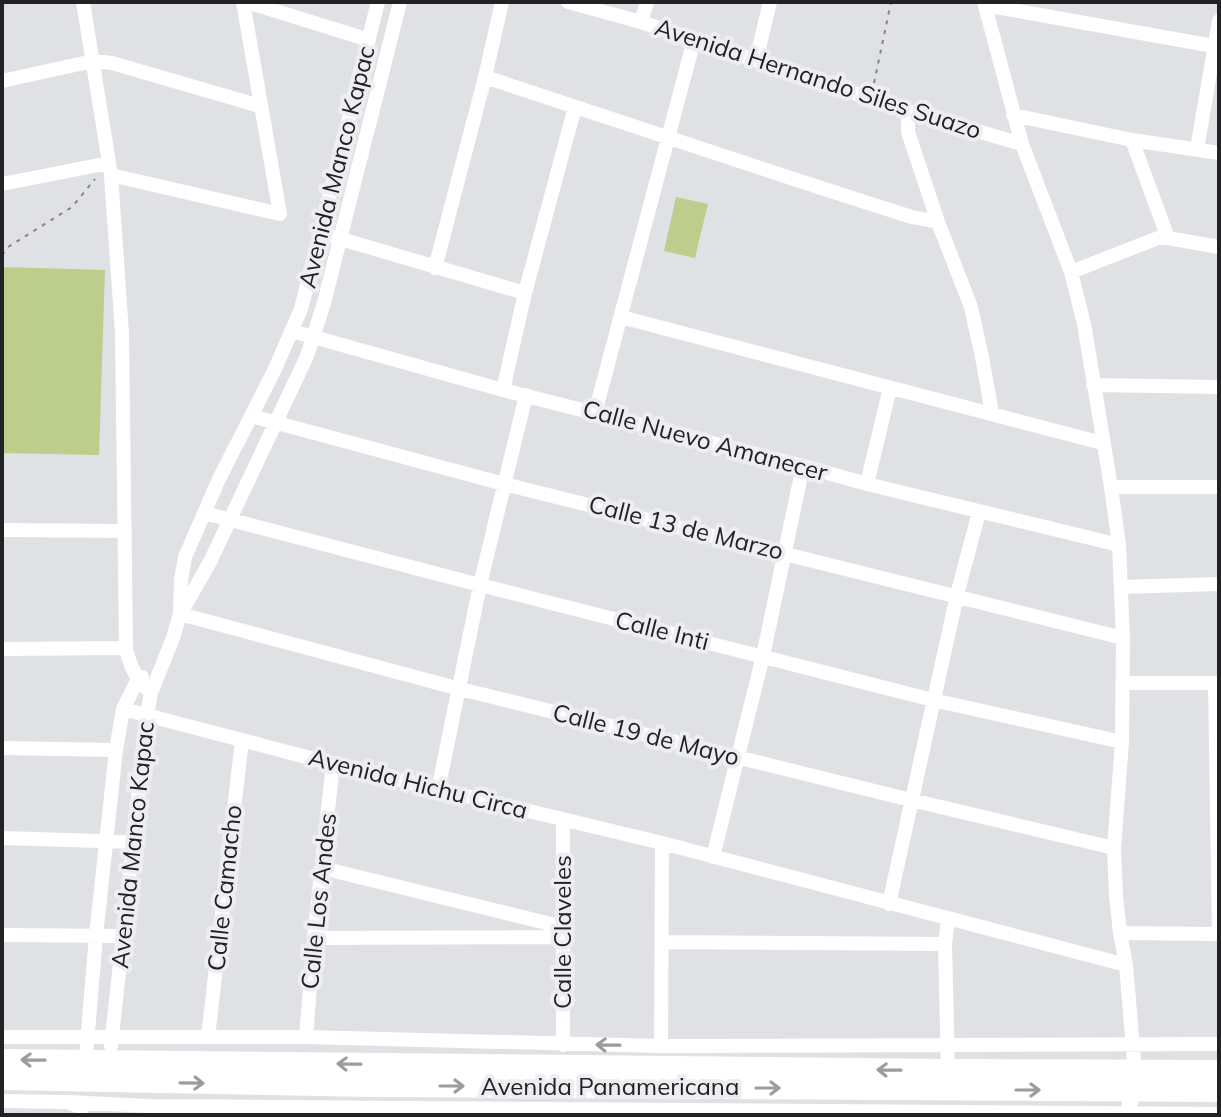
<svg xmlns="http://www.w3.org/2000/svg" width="1221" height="1117" viewBox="0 0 1221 1117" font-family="Mulish,sans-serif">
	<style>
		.green { fill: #bdcd8c }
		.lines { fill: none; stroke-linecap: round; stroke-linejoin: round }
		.path { stroke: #858689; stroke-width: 2; stroke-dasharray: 4 6; stroke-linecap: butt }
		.minor { stroke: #fff; stroke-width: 14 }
		.tertiary { stroke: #fff; stroke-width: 16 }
		.trunk { stroke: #fff; stroke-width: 22 }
		.oneway { stroke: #9c9c9c }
		.labels { text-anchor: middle; stroke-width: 8; stroke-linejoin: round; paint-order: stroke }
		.street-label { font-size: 24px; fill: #222224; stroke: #edeef2 }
	</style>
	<rect width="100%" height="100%" fill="#e0e1e5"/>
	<!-- green -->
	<path class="green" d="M676 197 708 204 695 258 664 251Z
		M2 267 105 270 99 455 2 453Z"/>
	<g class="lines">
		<!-- path -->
		<path class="path" d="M874 83 891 2
			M2 255 8 247 72 207 95 179"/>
		<!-- minor -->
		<path class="minor" d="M83 2 111 175 122 333 126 648C130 667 137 680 151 693
			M247 2 369 40
			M568 2 641 22 908 111 1022 144
			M984 2 1022 144 1071 272 1084 324 1111 487 1119 545 1123 638 1122 742 1114 848 1116 896 1120 933 1126 965 1135 1072
			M985 5 1219 47
			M641 22 647 2
			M756 60 770 2
			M485 77C628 124 769 172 912 217L938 222
			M2 81 93 61 112 63 260 106
			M908 111V132L938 222 971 307 982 357 992 413
			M1013 115 1132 140 1219 153
			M1132 140 1168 238
			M1197 149 1219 21
			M111 175 280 214 243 2
			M2 184 109 163
			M334 237 525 293
			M435 268 485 77 502 2
			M1071 272 1158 238H1168L1219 247
			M621 317 1102 443
			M292 331 503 390 803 466 867 484 1119 545
			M1093 385 1219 387
			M503 390 525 293 575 107
			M595 413 694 40
			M251 416 504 484 1123 638
			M867 484 890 388
			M1111 487H1219
			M204 513 480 585 933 700 1122 742
			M2 530 125 531
			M1121 587 1219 584
			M182 611 210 562 307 356 324 303 400 2
			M180 614 460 689 911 800 1114 848
			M2 649 126 648
			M1122 683H1219
			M1215 683 1219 934
			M123 709 333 764 662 843 1126 965
			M2 748 116 750
			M438 790 480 585 526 395
			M563 819V1045
			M2 838 133 842
			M713 857 763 656 803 466
			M322 868 563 927
			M889 904 957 595 979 512
			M948 919 945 944 948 1070
			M1120 933 1219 934
			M2 935 122 936
			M314 938 564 937
			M662 942 945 944
			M2 1037H306L661 1046 1219 1044
			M208 1037 242 740
			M306 1037 314 938 333 764
			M111 1046 147 715 151 693 173 638 180 614 181 580 185 557 219 479 274 371 301 309 378 2
			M661 1046 662 843
			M85 1067 96 936 116 750 123 709 138 679 142 677
			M2 1101 68 1102 80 1107 82 1115
			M68 1102 148 1106 1219 1114"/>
		<!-- tertiary -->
		<path class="tertiary" d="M1128 1115 1134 1081"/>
		<!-- trunk -->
		<path class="trunk" d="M2 1060 948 1070 1219 1071
			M2 1079 371 1086 1219 1091"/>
	</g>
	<!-- one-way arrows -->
	<defs><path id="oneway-shaft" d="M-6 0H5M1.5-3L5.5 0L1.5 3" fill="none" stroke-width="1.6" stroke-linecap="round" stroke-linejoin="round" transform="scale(2)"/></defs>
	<g class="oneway">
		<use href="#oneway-shaft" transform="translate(608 1045) rotate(-179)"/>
		<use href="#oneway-shaft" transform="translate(33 1060) rotate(-179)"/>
		<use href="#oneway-shaft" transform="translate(349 1064) rotate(-179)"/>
		<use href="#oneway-shaft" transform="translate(889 1070) rotate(-179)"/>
		<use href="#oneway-shaft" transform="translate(192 1083) rotate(1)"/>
		<use href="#oneway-shaft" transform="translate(452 1086)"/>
		<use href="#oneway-shaft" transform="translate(768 1088)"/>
		<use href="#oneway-shaft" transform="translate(1028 1090)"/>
	</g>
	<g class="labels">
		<!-- street labels -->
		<g class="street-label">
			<text transform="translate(818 79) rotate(18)" y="8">Avenida Hernando Siles Suazo</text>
			<text transform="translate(337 167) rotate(-76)" y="8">Avenida Manco Kapac</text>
			<text transform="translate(705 441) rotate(15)" y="8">Calle Nuevo Amanecer</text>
			<text transform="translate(686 528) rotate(14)" y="8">Calle 13 de Marzo</text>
			<text transform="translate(662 631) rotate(14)" y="8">Calle Inti</text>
			<text transform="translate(646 735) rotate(14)" y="8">Calle 19 de Mayo</text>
			<text transform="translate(418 784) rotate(14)" y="8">Avenida Hichu Circa</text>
			<text transform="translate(133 845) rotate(-84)" y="8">Avenida Manco Kapac</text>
			<text transform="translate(225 888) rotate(-84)" y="8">Calle Camacho</text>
			<text transform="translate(319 901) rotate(-84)" y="8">Calle Los Andes</text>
			<text transform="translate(563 932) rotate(-90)" y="8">Calle Claveles</text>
			<text x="610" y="1095">Avenida Panamericana</text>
		</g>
	</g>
	<!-- border -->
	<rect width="1221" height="1117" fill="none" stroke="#222224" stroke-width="8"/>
</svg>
